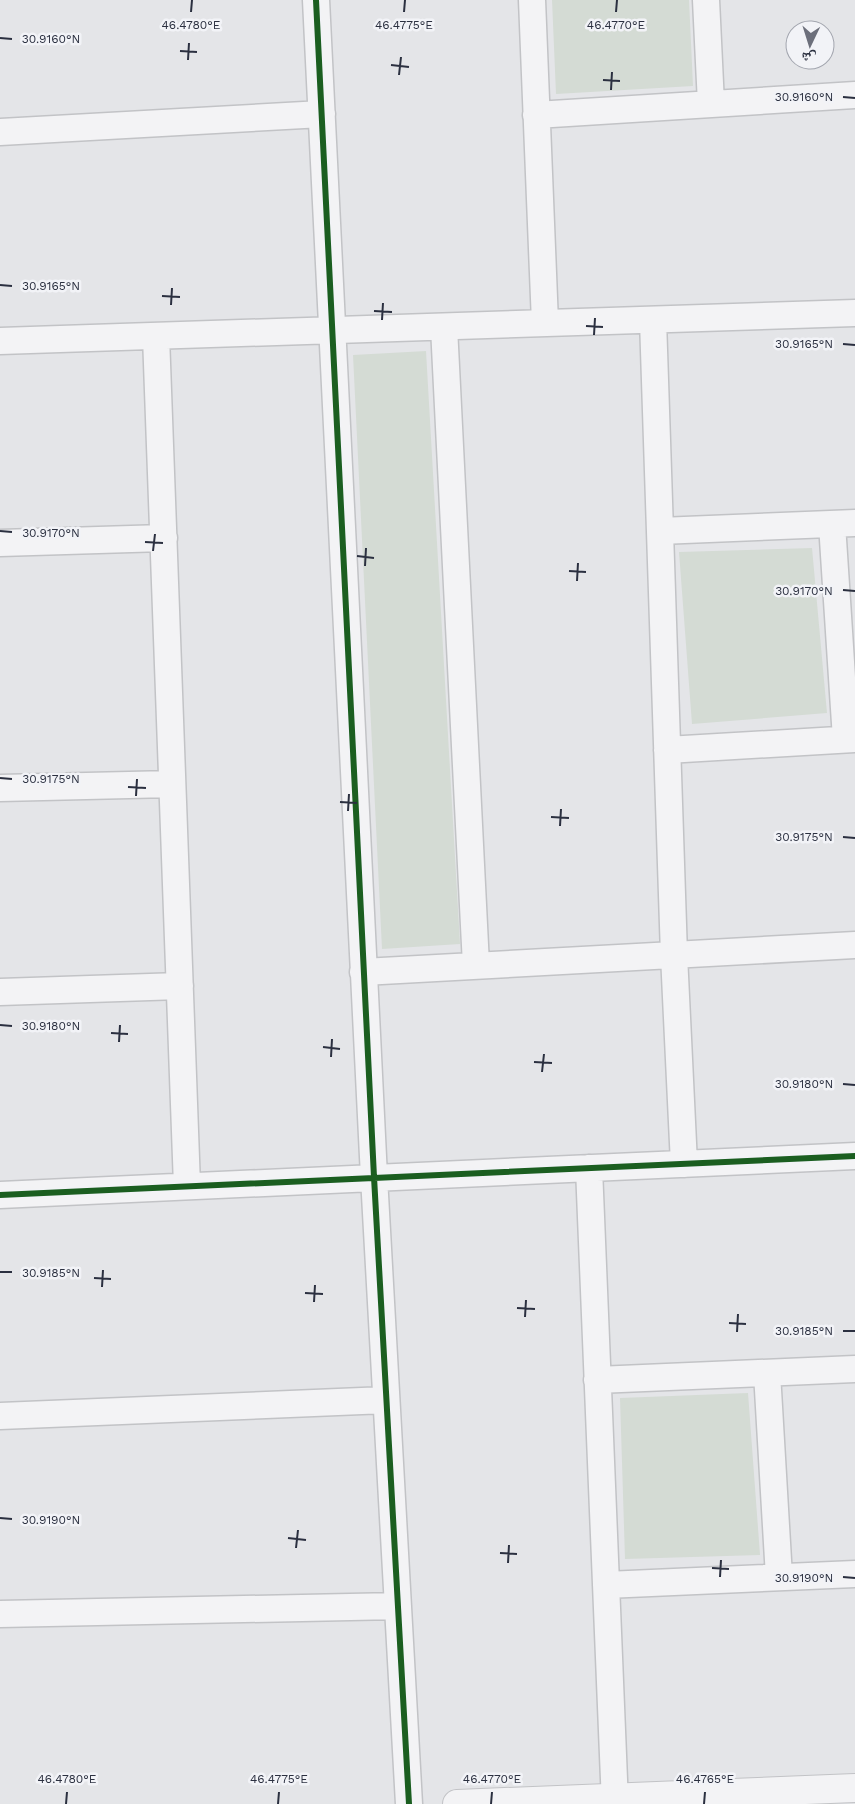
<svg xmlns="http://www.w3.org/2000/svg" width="855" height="1804" viewBox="0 0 855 1804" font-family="'Work Sans','Noto Naskh Arabic',sans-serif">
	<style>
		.green { fill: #d4dbd4 }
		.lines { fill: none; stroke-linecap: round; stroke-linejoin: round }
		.minor-casing { stroke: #c2c3c6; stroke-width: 29 }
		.tertiary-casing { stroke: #c2c3c6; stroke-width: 30 }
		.minor { stroke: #f3f3f5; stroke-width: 26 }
		.tertiary { stroke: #f3f3f5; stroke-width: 28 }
		.cycleway-casing { stroke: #f2f3f7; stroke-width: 9 }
		.cycleway { stroke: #1b5e20; stroke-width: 6 }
		.ticks { fill: none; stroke: #2b3040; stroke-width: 2 }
		.ticks-label { font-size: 12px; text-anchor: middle; fill: #2b3040; stroke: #f2f3f7; stroke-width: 5; stroke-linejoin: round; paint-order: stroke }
	</style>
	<rect width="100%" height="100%" fill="#e4e5e8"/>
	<!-- green -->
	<path class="green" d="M552 0H689L693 86 556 94Z
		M426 351 460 944 382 949 353 355Z
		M812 548 827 713 692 724 679 552Z
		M748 1393 760 1555 625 1559 620 1398Z"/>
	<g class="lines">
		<defs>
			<path id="minor" d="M316 0 374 1177 409 1804
				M532 0 545 323
				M706 0 711 104
				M536 115 855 95
				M0 132 322 114
				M653 320 674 955 684 1164
				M444 327 476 965
				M156 336 187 1186
				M0 341 855 313
				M832 524 846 739
				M660 531 855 523
				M0 543 164 538
				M667 750 855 739
				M0 788 172 784
				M363 972 855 945
				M0 992 180 986
				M589 1168 615 1804
				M0 1195 855 1156
				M767 1373 779 1577
				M597 1380 855 1369
				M0 1416 386 1400
				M606 1585 855 1574
				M0 1614 398 1606"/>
			<path id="tertiary" d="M457 1804 855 1788"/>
		</defs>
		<!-- minor casing -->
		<use href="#minor" class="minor-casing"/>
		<!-- tertiary casing -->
		<use href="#tertiary" class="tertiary-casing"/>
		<!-- minor -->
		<use href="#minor" class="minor"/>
		<!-- tertiary -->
		<use href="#tertiary" class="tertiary"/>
		<defs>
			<path id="cycleway" d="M316 0 374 1177 409 1804
				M0 1195 855 1156"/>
		</defs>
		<!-- cycleway casing -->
		<use href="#cycleway" class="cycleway-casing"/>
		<!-- cycleway -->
		<use href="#cycleway" class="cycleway"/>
	</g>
	<!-- ticks -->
	<path class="ticks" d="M191 12 192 0M404 12 405 0M616 12 617 0M0 38 12 39M180 51 197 52M188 60 189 43M391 65 409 67M399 75 401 57M603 80 620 81M611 90 612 72M843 97 855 98M0 285 12 286M162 296 180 297M171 305 172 288M374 311 392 312M382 320 383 303M586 326 603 327M594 335 595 318M843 344 855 345M0 531 12 532M145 542 163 543M153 551 155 534M357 556 374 558M365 566 366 548M569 571 586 572M577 581 578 563M843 590 855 591M0 778 12 779M128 787 146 788M136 796 137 779M340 802 357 803M348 811 349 794M551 817 569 818M560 826 561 809M843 837 855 838M0 1025 12 1026M111 1033 128 1034M119 1042 120 1025M323 1047 340 1049M331 1057 332 1039M534 1062 552 1063M542 1072 544 1054M843 1084 855 1085M0 1272H12M94 1278 111 1279M102 1287 103 1270M305 1293 323 1294M314 1302 315 1285M517 1308 535 1309M525 1317 526 1300M729 1323 746 1324M843 1331H855M737 1332 738 1314M0 1518 12 1519M288 1538 306 1540M296 1548 298 1530M500 1553 517 1554M508 1563 509 1545M712 1568 729 1569M720 1577 721 1560M843 1577 855 1578M66 1804 67 1792M278 1804 279 1792M491 1804 492 1792M704 1804 705 1792"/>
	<g class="ticks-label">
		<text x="191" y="29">46.4780°E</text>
		<text x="404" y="29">46.4775°E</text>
		<text x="616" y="29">46.4770°E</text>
		<text x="51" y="43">30.9160°N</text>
		<text x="804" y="101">30.9160°N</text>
		<text x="51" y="290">30.9165°N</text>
		<text x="804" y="348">30.9165°N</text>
		<text x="51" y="537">30.9170°N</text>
		<text x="804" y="595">30.9170°N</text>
		<text x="51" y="783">30.9175°N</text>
		<text x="804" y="841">30.9175°N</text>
		<text x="51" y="1030">30.9180°N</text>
		<text x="804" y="1088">30.9180°N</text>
		<text x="51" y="1277">30.9185°N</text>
		<text x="804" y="1335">30.9185°N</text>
		<text x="51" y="1524">30.9190°N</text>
		<text x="804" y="1582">30.9190°N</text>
		<text x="67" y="1783">46.4780°E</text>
		<text x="279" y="1783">46.4775°E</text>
		<text x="492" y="1783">46.4770°E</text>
		<text x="705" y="1783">46.4765°E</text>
	</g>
	<!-- north arrow -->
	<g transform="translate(810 45) rotate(184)"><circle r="24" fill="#f2f3f7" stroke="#a2a5ae"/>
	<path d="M0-4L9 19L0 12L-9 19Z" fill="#6c6f7b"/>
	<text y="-8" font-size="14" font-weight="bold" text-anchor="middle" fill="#2b3040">ش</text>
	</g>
</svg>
